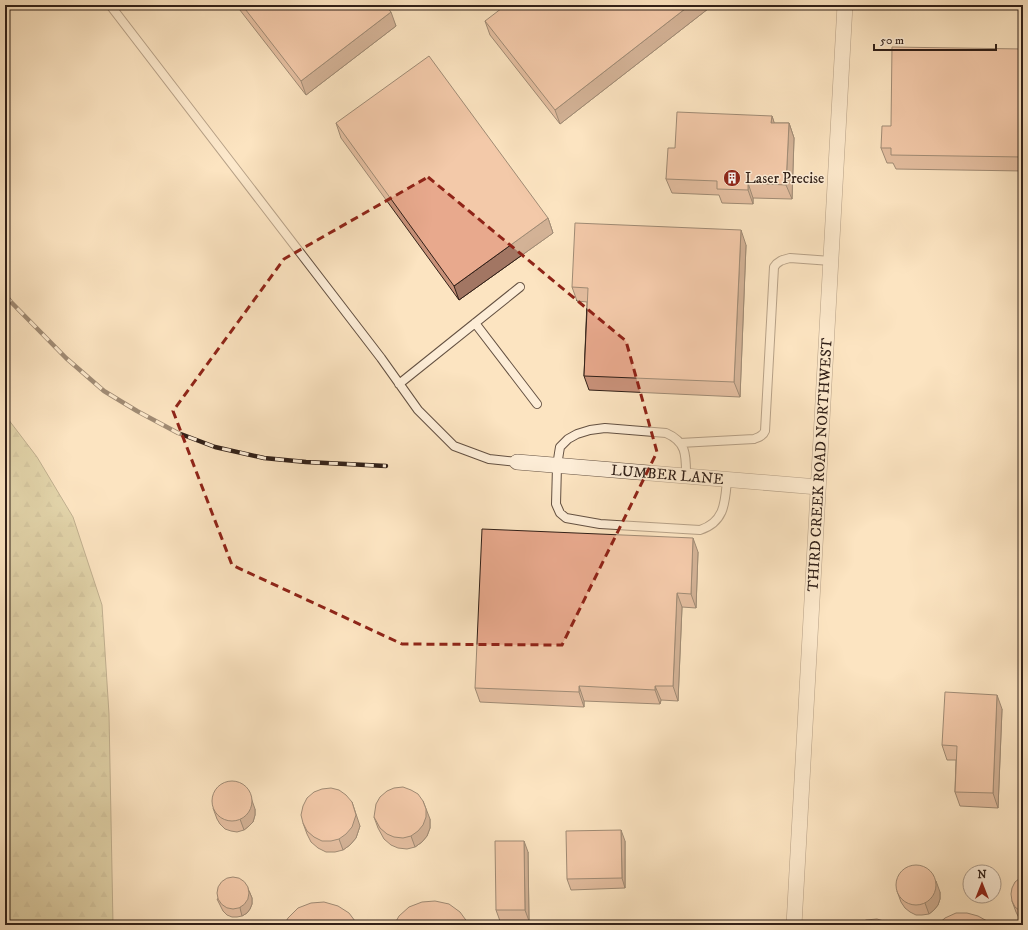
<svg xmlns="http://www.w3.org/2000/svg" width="1028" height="930" viewBox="0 0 1028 930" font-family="'IM FELL DW Pica',serif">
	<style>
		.forest { fill: url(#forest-firs); stroke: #7a7154 }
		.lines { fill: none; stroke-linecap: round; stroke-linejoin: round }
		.lane-casing { stroke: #645142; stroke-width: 10 }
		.street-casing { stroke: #645142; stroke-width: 16 }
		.lane { stroke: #fdedd7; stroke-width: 8 }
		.street { stroke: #fdedd7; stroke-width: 15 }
		.rail-casing { stroke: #312018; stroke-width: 4.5 }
		.rail { stroke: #fdedd7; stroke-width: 3; stroke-dasharray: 9; stroke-linecap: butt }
		.wall { fill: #c89179; stroke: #312018 }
		.shaded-wall { fill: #a27663; stroke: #312018 }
		.building { fill: #e8a98d; stroke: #312018 }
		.marked { fill: none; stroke: #8f2418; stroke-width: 3; stroke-dasharray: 8 5; stroke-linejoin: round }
		.labels { text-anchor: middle; stroke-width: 3; stroke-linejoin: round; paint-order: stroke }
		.poi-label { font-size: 15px; fill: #312018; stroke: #fdedd7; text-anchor: start }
		.street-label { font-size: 15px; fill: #312018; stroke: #fdedd7 }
	</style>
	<defs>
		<pattern id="forest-firs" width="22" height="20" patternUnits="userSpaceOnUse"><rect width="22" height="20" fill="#c4c28f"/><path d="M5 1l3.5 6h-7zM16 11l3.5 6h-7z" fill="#a9a67b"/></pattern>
	</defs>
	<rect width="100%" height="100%" fill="#fce4c1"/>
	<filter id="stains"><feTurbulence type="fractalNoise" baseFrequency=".005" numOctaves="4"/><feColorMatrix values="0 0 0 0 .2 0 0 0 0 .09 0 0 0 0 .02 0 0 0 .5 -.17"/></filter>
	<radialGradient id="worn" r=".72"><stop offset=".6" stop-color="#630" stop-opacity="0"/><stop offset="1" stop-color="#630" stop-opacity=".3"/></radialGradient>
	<!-- forest -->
	<path class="forest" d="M5 415 37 457 73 517 102 605 109 714 113 925H5Z"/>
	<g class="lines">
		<defs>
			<path id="lane" d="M110 5 381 358 418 410 454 446 489 459 517 462
				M475 323 537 404
				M399 384 520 287
				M680 443 754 439C759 437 763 436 765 431L774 267C778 261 782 260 790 258L831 261
				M686 476C686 456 687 442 666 433L605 428 590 430 577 434 568 439 560 447 559 453 557 466 556 504 560 513 566 518 600 524 700 530C725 522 725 502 727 480"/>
			<g id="street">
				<path id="s1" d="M517 462 818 487"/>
				<path id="s2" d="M794 925 845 5"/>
			</g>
		</defs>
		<!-- lane casing -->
		<use href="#lane" class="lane-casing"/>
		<!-- street casing -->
		<use href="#street" class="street-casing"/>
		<!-- lane -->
		<use href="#lane" class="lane"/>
		<!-- street -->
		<use href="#street" class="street"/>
		<defs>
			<path id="rail" d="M5 295 11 302 66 358 104 391 137 411 178 433 215 447 264 458 306 462 386 466"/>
		</defs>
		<!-- rail casing -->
		<use href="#rail" class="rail-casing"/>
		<!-- rail -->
		<use href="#rail" class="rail"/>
	</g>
	<!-- wall -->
	<path class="wall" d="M236 5H385L396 26 306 95Z
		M713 5 560 124 490 35 485 21Z
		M1023 49V171L896 169 893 163H887L881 148 891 126Z
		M772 116 774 123H789L794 138 792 199 753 198V204L722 203 719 195 672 193 666 179 675 148Z
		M336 123 548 218 553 233 459 300 341 138Z
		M746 245 740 397 589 390 584 376 587 302 577 301 572 287Z
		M698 552 696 608 682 607 678 701 661 700 660 704 584 701V707L480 702 475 688Z
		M1002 709 998 808 960 806 955 792 956 760H947L942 745Z
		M213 808 255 809V815L253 822 249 826 244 830 237 832 231 831 225 829 220 824 217 819Z
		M374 817 430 819V828L427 836 422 842 415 847 407 849 398 848 391 845 384 839 378 828Z
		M303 823 360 826 356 838 350 845 343 850 335 852H326L318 848 311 842 307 834Z
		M625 841V888L571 890 567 879Z
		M528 852 529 921H500L496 910Z
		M1023 876V922L1019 918 1016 912 1012 901Z
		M247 886 252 898V904L250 909 247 913 242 916 237 917H232L227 915 223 911 217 899Z
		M897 891 940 892V899L938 905 934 910 929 914 922 915H916L910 912 905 908 901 902Z"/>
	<!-- shaded-wall -->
	<path class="shaded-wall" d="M690 5H713L560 124 555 110Z
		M391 12 396 26 306 95 301 81Z
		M772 116 777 131 771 123Z
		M789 123 794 138 792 199 786 185Z
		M748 183 753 198V204L748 190Z
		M548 218 553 233 459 300 454 286Z
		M741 230 746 245 740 397 734 382Z
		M693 538 698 552 696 608 691 594Z
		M677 593 682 607 678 701 673 686Z
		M579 686 584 701V707L579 692Z
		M655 686 661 700 660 704 655 690Z
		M997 695 1002 709 998 808 993 793Z
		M249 792 255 809V815L253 822 249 826 244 830 240 819Z
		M423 801 430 819V828L427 836 422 842 415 847 411 836Z
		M352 802 360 826 356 838 350 845 343 850 339 839Z
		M621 830 625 841V888L622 878Z
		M524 841 528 852 529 921 525 910Z
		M936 881 940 892V899L938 905 934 910 929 914 925 903Z
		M249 891 252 898V904L250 909 247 913 242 916 240 908Z"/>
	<!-- building -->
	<path class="building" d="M242 5H385L391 12 301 81Z
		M506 5H690L555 110 485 21Z
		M892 47 1023 49V157L891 155V148H881L882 126H891Z
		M429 56 548 218 454 286 336 123Z
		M677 112 772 116 771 123H789L786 185 748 183V190L717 189V181L666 179 668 148H675Z
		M575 223 741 230 734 382 584 376 588 288 572 287Z
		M482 529 693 538 691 594 677 593 673 686H655V690L579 686V692L475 688Z
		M945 692 997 695 993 793 955 792 957 746 942 745Z
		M212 801a20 20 0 1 1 40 0a20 20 0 1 1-40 0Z
		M403 787 411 790 418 794 423 801 426 809V817L423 825 418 831 411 836 403 838 394 837 387 834 380 828 374 817 376 804 380 797 387 791 394 788Z
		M331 788 339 790 346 795 352 802 356 815 352 827 346 834 339 839 331 841H322L314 837 307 831 303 823 301 815 303 806 307 798 314 792 322 789Z
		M621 830 622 878 567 879 566 831Z
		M495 841H524L525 910H496Z
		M896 885a20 20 0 1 1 40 0a20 20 0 1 1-40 0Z
		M1023 876V913L1020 911 1015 907 1012 901 1011 894 1012 888 1015 882 1020 878Z
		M217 893a16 16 0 1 1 32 0a16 16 0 1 1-32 0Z
		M435 901 449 904 460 912 468 923 469 925H394L399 916 409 907 422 902Z
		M324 902 338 906 349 913 358 925H284L288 918 298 908 311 903Z
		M956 913H967L978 916 987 921 990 925H937L945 918Z
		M877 919 887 922 891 925H856L866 920Z"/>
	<!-- marked area -->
	<path d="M0 0H1028V930H0ZM428 177 626 341 657 452 562 645 402 644 232 565 173 411 284 259Z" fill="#fce4c1" fill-opacity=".55" fill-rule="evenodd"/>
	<path class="marked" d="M428 177 626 341 657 452 562 645 402 644 232 565 173 411 284 259Z"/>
	<!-- icons -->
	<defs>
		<symbol id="building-disc" viewBox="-11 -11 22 22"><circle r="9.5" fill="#8f2418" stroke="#fdedd7"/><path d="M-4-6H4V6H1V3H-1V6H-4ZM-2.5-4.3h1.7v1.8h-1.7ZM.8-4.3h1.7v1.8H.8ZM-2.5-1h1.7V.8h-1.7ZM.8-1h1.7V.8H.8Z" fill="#fff"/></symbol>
	</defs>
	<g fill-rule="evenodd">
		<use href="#building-disc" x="722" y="168" width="20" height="20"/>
	</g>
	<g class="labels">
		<!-- poi labels -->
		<g class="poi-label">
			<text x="745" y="183">Laser Precise</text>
		</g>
		<!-- street labels -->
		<g class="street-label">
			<text dy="5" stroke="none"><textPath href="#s2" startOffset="461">THIRD CREEK ROAD NORTHWEST</textPath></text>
			<text dy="5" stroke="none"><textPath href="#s1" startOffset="151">LUMBER LANE</textPath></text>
		</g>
	</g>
	<!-- margin -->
	<rect width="1028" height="930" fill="none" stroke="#fce4c1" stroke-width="20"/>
	<rect x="6" y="6" width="1016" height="918" fill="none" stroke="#312018" stroke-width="2"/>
	<rect x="10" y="10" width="1008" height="910" fill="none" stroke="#312018"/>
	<!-- north arrow -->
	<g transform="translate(982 884)"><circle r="19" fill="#fdedd7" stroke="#ab9b8b"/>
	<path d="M0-3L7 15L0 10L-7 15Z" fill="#8f2418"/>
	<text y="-6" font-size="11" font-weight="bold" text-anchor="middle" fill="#312018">N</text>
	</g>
	<!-- scale -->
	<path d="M874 44v6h122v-6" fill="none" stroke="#312018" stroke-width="2"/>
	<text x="880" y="44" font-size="12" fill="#312018" stroke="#fdedd7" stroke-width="3" paint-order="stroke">50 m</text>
	<rect width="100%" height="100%" filter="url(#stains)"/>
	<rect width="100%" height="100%" fill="url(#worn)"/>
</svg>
